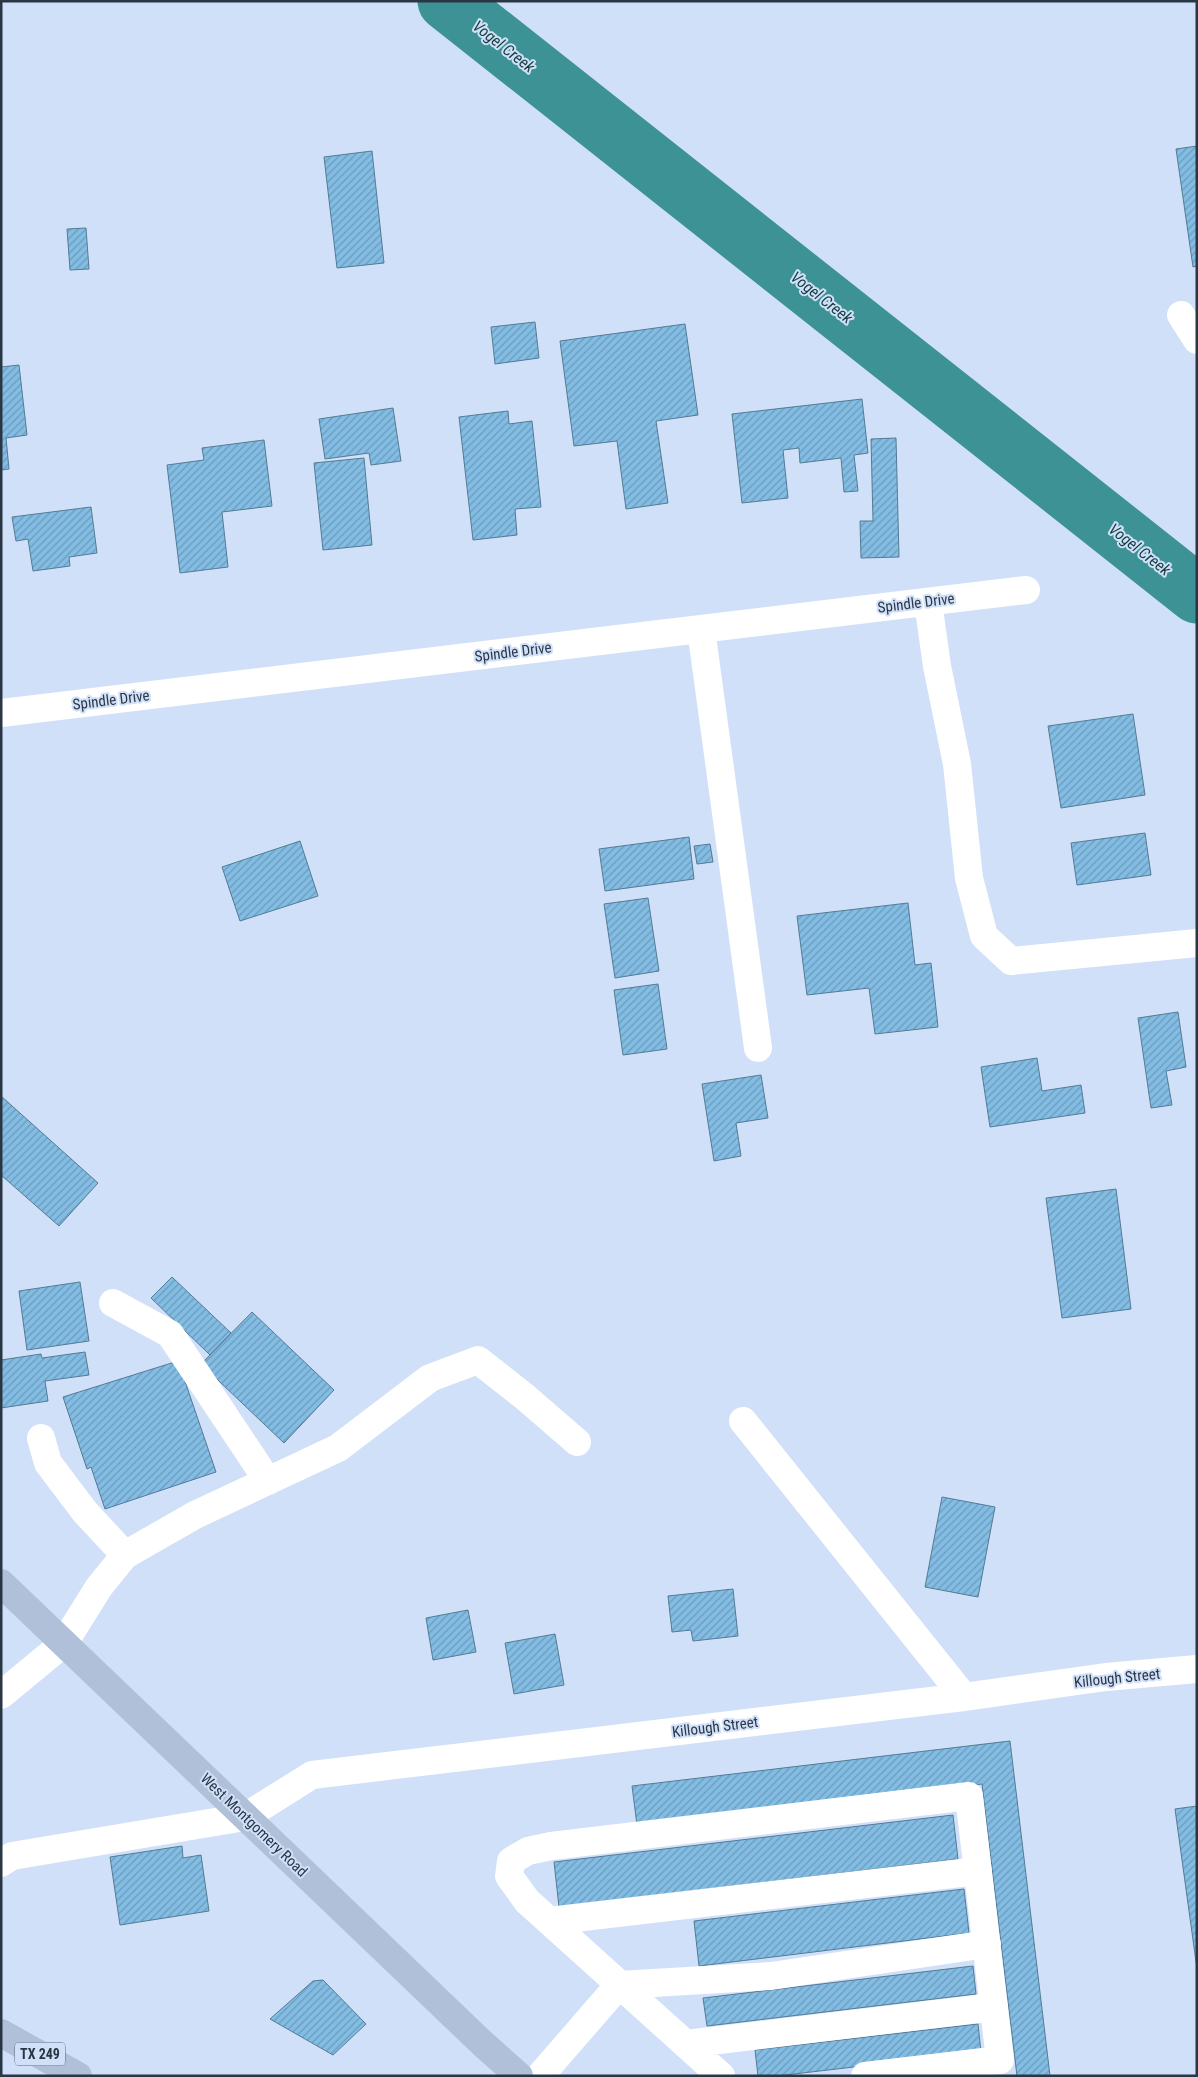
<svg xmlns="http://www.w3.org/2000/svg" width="1198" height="2077" viewBox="0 0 1198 2077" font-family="'Roboto Condensed',sans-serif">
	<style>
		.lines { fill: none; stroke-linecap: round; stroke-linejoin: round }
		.river { stroke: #3c9295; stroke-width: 59 }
		.building { fill: url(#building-hatch); stroke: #537b95 }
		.minor { stroke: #fff; stroke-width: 28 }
		.major { stroke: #b0c0d9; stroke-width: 28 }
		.labels { text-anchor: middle; stroke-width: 4; stroke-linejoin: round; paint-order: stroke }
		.shield { fill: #d0e0f8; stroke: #5c697b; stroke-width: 1 }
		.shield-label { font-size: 14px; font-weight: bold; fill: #2b3645 }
		.street-label { font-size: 15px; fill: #2b3645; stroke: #d0e0f8 }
		.water-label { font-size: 16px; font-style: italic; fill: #133c3d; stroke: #d0e0f8 }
	</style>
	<defs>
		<pattern id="building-hatch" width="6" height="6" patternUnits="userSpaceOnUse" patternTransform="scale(1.25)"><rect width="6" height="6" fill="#83bde4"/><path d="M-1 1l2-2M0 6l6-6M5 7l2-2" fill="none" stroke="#6b9abb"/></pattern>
	</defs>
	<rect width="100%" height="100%" fill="#d0e0f8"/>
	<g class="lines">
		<!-- river -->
		<path class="river" d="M447 1 1197 594"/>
	</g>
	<!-- building -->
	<path class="building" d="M1197 146V266L1193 267 1176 149Z
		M372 151 384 263 337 268 324 157Z
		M86 228 89 269 70 270 67 229Z
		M535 322 539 358 495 364 491 327Z
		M685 324 698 415 656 421 668 503 626 509 617 441 574 446 560 341Z
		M19 365 27 435 6 438 9 469 1 470V367Z
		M862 399 868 453 854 455 858 491 844 492 841 458 800 463 799 448 783 450 788 498 742 503 732 414Z
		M393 408 401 461 371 465 369 453 325 459 319 419Z
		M508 411 509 424 532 421 541 507 515 509 517 535 473 540 459 417Z
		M896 438 899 557 861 558 860 521H873L871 439Z
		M264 440 272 506 222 512 228 567 180 573 167 465 204 460 202 448Z
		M364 458 372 545 323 550 314 463Z
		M91 507 97 553 69 557 70 566 33 571 28 539 16 541 12 517Z
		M1133 714 1145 795 1061 808 1048 726Z
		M1145 833 1151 875 1077 885 1071 843Z
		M689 837 694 879 605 891 599 849Z
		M300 841 318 896 240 921 222 867Z
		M710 844 713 862 697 864 694 846Z
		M648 898 659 971 615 978 604 904Z
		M908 903 915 965 931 963 938 1027 875 1034 869 988 807 995 797 916Z
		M658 984 667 1049 623 1055 614 990Z
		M1178 1012 1186 1067 1166 1071 1172 1105 1151 1108 1138 1018Z
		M1037 1058 1042 1091 1081 1085 1085 1113 990 1127 981 1067Z
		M761 1075 768 1118 736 1123 741 1156 714 1161 702 1084Z
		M1 1096 98 1183 59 1226 1 1175Z
		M1116 1189 1131 1309 1062 1318 1046 1198Z
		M172 1277 231 1333 210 1355 151 1298Z
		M80 1282 89 1341 27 1350 19 1291Z
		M252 1312 334 1390 284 1443 201 1364Z
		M85 1352 89 1375 45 1381 48 1401 1 1408V1360L41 1354 42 1358Z
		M178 1361 216 1472 105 1509 91 1467 87 1469 63 1397Z
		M942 1497 995 1507 978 1597 925 1587Z
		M733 1589 738 1636 693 1641 691 1630 672 1632 668 1596Z
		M468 1610 476 1652 433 1660 426 1618Z
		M555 1634 564 1685 514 1694 505 1643Z
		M1010 1741 1050 2076H1017L982 1784 637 1825 632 1786Z
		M1197 1806V1969L1175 1809Z
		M953 1815 958 1859 559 1907 554 1862Z
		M182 1846 183 1858 201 1855 209 1911 120 1925 110 1857Z
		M964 1889 969 1933 699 1966 694 1921Z
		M973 1966 976 1994 707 2026 703 1998Z
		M323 1980 366 2024 333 2055 270 2019 313 1981Z
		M978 2024 981 2052 777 2076H758L755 2050Z"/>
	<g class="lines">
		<!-- minor -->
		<path class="minor" d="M1181 315 1197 340
			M928 602 937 666 957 764 969 878 984 936 1011 961 1197 943
			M701 629 758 1048
			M1 713 1026 590
			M113 1303 170 1334 268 1481
			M743 1421 964 1697
			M41 1438 48 1463 85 1512 125 1555
			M1 1695 64 1643 99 1587 125 1555 195 1515 338 1448 430 1378 478 1360 525 1397 577 1442
			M1 1863 12 1856 245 1817 312 1775 964 1697 1106 1677 1197 1669
			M549 1921 978 1871
			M686 2044 994 2007
			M540 2076 619 1985 771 1976 987 1944
			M721 2076 527 1901 509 1876 511 1861 528 1851 551 1846 969 1796 1000 2060 865 2076"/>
		<!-- major -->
		<path class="major" d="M1 1583 482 2043 519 2076
			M1 2033 78 2076"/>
	</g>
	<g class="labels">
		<!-- shield labels -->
		<rect class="shield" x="15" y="2042.5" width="50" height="23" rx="4"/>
		<g class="shield-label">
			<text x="40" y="2059">TX 249</text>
		</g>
		<!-- street labels -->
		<g class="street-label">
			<text transform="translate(916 603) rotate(-7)" y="5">Spindle Drive</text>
			<text transform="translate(513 652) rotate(-7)" y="5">Spindle Drive</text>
			<text transform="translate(111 700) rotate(-7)" y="5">Spindle Drive</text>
			<text transform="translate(1117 1678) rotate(-6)" y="5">Killough Street</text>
			<text transform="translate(715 1727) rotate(-7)" y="5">Killough Street</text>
			<text transform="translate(254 1825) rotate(44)" y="5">West Montgomery Road</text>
		</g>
		<!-- water labels -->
		<g class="water-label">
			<text transform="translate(504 46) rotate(38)" y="6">Vogel Creek</text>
			<text transform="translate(822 297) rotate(38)" y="6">Vogel Creek</text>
			<text transform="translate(1140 549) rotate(38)" y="6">Vogel Creek</text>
		</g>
	</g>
	<!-- border -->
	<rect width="1198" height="2077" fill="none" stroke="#2b3645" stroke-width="5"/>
</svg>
